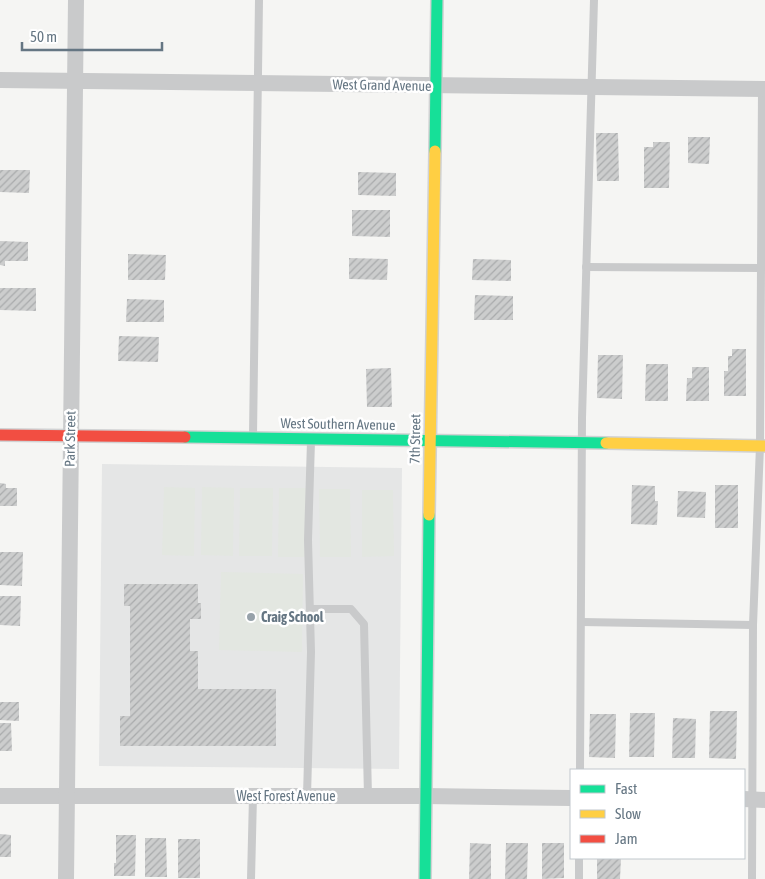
<svg xmlns="http://www.w3.org/2000/svg" width="765" height="879" viewBox="0 0 765 879" font-family="'Asap Condensed',sans-serif">
<style>
.built{fill:#e5e6e6}
.green{fill:#e3e7e1}
.building{fill:url(#building-hatch)}
.lines{fill:none;stroke-linecap:round;stroke-linejoin:round}
.fast-casing{stroke:#d1d2d3;stroke-width:14}
.slow-casing{stroke:#d1d2d3;stroke-width:14}
.jam-casing{stroke:#d1d2d3;stroke-width:14}
.lane{stroke:#c9cacb;stroke-width:8}
.street{stroke:#c9cacb;stroke-width:16}
.fast{stroke:#16e098;stroke-width:11}
.slow{stroke:#ffcf43;stroke-width:11}
.jam{stroke:#f24e42;stroke-width:11}
.poi-dot{fill:#97a2aa;stroke:#fff;stroke-width:2}
.labels{text-anchor:middle;dominant-baseline:central;stroke-width:5;stroke-linejoin:round;paint-order:stroke}
.street-label{font-size:14px;fill:#657683;stroke:#fff}
.poi-label{font-size:14px;font-weight:bold;fill:#657683;stroke:#fff;text-anchor:start}
</style>
<defs>
<pattern id="building-hatch" width="6" height="6" patternUnits="userSpaceOnUse" patternTransform="scale(1.25)"><rect width="6" height="6" fill="#cccdcd"/><path d="M-1 1l2-2M0 6l6-6M5 7l2-2" fill="none" stroke="#a9abac"/></pattern>
</defs>
<rect width="100%" height="100%" fill="#f5f5f3"/>
<path class="built" d="M 102,464 L 402,468 L 399,769 L 99,766 Z"/>
<g class="green">
<path d="M 164,487 L 195,488 L 194,556 L 162,555 Z"/>
<path d="M 202,487 L 234,488 L 233,556 L 201,555 Z"/>
<path d="M 240,488 L 273,488 L 272,556 L 239,556 Z"/>
<path d="M 279,488 L 311,488 L 311,557 L 278,557 Z"/>
<path d="M 319,489 L 350,489 L 351,557 L 320,557 Z"/>
<path d="M 362,490 L 393,490 L 394,556 L 362,557 Z"/>
<path d="M 221,572 L 303,574 L 302,652 L 219,650 Z"/>
</g>
<g class="building">
<path d="M 596,133 L 618,133 L 619,181 L 597,181 Z"/>
<path d="M 688,137 L 710,137 L 709,164 L 688,163 Z"/>
<path d="M 653,142 L 670,142 L 669,188 L 644,188 L 644,147 L 653,147 Z"/>
<path d="M 0,170 L 30,170 L 29,193 L 0,192 Z"/>
<path d="M 358,172 L 396,173 L 396,196 L 358,195 Z"/>
<path d="M 352,210 L 390,210 L 390,237 L 352,236 Z"/>
<path d="M 0,241 L 28,242 L 28,261 L 5,261 L 5,266 L 0,265 Z"/>
<path d="M 128,254 L 166,255 L 165,280 L 128,280 Z"/>
<path d="M 349,258 L 388,259 L 387,280 L 349,279 Z"/>
<path d="M 473,259 L 511,260 L 511,281 L 472,280 Z"/>
<path d="M 0,288 L 36,288 L 36,311 L 0,310 Z"/>
<path d="M 475,295 L 513,296 L 513,320 L 474,320 Z"/>
<path d="M 127,299 L 164,300 L 164,322 L 126,322 Z"/>
<path d="M 119,336 L 159,337 L 158,362 L 118,361 Z"/>
<path d="M 732,349 L 746,349 L 746,396 L 724,396 L 724,371 L 728,371 L 728,356 L 732,356 Z"/>
<path d="M 598,355 L 623,355 L 622,399 L 597,398 Z"/>
<path d="M 646,364 L 668,364 L 668,401 L 645,401 Z"/>
<path d="M 692,367 L 709,367 L 709,401 L 686,401 L 687,378 L 692,378 Z"/>
<path d="M 391,368 L 392,407 L 367,407 L 366,369 Z"/>
<path d="M 0,483 L 6,484 L 6,488 L 17,488 L 17,506 L 0,506 Z"/>
<path d="M 632,485 L 655,486 L 655,501 L 658,501 L 657,525 L 631,524 Z"/>
<rect x="715" y="485" width="23" height="43"/>
<path d="M 678,491 L 706,492 L 705,518 L 677,517 Z"/>
<path d="M 0,552 L 23,552 L 22,586 L 0,585 Z"/>
<path d="M 124,584 L 198,584 L 198,603 L 201,603 L 201,619 L 190,619 L 190,651 L 198,651 L 198,689 L 276,689 L 276,746 L 120,746 L 120,716 L 130,716 L 130,606 L 124,606 Z"/>
<path d="M 0,596 L 21,596 L 20,626 L 0,625 Z"/>
<path d="M 0,702 L 19,702 L 19,721 L 0,720 Z"/>
<path d="M 710,711 L 737,711 L 736,759 L 709,758 Z"/>
<path d="M 630,713 L 655,713 L 654,757 L 629,757 Z"/>
<path d="M 590,714 L 616,714 L 615,758 L 589,757 Z"/>
<path d="M 673,718 L 696,719 L 695,758 L 672,758 Z"/>
<path d="M 0,723 L 11,723 L 12,751 L 0,751 Z"/>
<path d="M 0,834 L 11,835 L 11,857 L 0,857 Z"/>
<path d="M 116,835 L 136,835 L 135,876 L 114,876 L 114,863 L 116,863 Z"/>
<path d="M 145,838 L 166,838 L 167,877 L 145,877 Z"/>
<rect x="178" y="839" width="22" height="39"/>
<path d="M 470,843 L 491,844 L 491,879 L 469,879 Z"/>
<path d="M 506,843 L 528,843 L 527,879 L 505,879 Z"/>
<path d="M 542,843 L 564,843 L 564,878 L 542,879 Z"/>
<path d="M 597,858 L 621,858 L 620,879 L 597,879 Z"/>
</g>
<g class="lines">
<defs>
<g id="fast">
<path d="M 435,151 L 437,0"/>
<path d="M 185,437 L 606,443"/>
<path d="M 425,879 L 429,515"/>
</g>
<g id="slow">
<path d="M 606,443 L 765,446"/>
<path d="M 429,515 L 435,151"/>
</g>
<path id="jam" d="M 0,435 L 185,437"/>
</defs>
<use href="#fast" class="fast-casing"/>
<use href="#slow" class="slow-casing"/>
<use href="#jam" class="jam-casing"/>
<g class="lane">
<path d="M 586,267 L 761,268"/>
<path d="M 253,435 L 259,0"/>
<path d="M 310,609 L 351,609 L 364,624 L 368,796"/>
<path d="M 582,622 L 753,625"/>
<path d="M 580,770 L 582,418 L 594,0"/>
<path d="M 307,796 L 311,652 L 308,540 L 311,441"/>
<path d="M 251,879 L 253,796"/>
<path d="M 579,879 L 579,858"/>
<path d="M 752,879 L 753,625 L 760,446 L 762,89"/>
</g>
<g class="street">
<path d="M 0,80 L 765,89"/>
<path d="M 0,796 L 426,796 L 571,798"/>
<path d="M 744,799 L 765,800"/>
<path d="M 66,879 L 76,0"/>
</g>
<use href="#fast" class="fast"/>
<use href="#slow" class="slow"/>
<use href="#jam" class="jam"/>
</g>
<circle class="poi-dot" cx="251" cy="617" r="5"/>
<g class="labels">
<g class="street-label">
<text transform="translate(382 85) rotate(1)">West Grand Avenue</text>
<text transform="translate(338 424) rotate(1)">West Southern Avenue</text>
<text transform="translate(70 439) rotate(-89)">Park Street</text>
<text transform="translate(415 439) rotate(-89)">7th Street</text>
<text x="286" y="796">West Forest Avenue</text>
</g>
<g class="poi-label">
<text x="261" y="617">Craig School</text>
</g>
</g>
<rect x="570" y="769" width="175" height="90" fill="#ffffff" stroke="#c1c8cd"/>
<rect x="580" y="785" width="25" height="8" fill="#16e098" stroke="#c1c8cd"/>
<text x="615" y="794" font-size="15" fill="#657683">Fast</text>
<rect x="580" y="810" width="25" height="8" fill="#ffcf43" stroke="#c1c8cd"/>
<text x="615" y="819" font-size="15" fill="#657683">Slow</text>
<rect x="580" y="835" width="25" height="8" fill="#f24e42" stroke="#c1c8cd"/>
<text x="615" y="844" font-size="15" fill="#657683">Jam</text>
<path d="M22 42v8h140v-8" fill="none" stroke="#657683" stroke-width="2.5"/>
<text x="30" y="42" font-size="15" fill="#657683" stroke="#ffffff" stroke-width="4" paint-order="stroke">50 m</text>
</svg>
